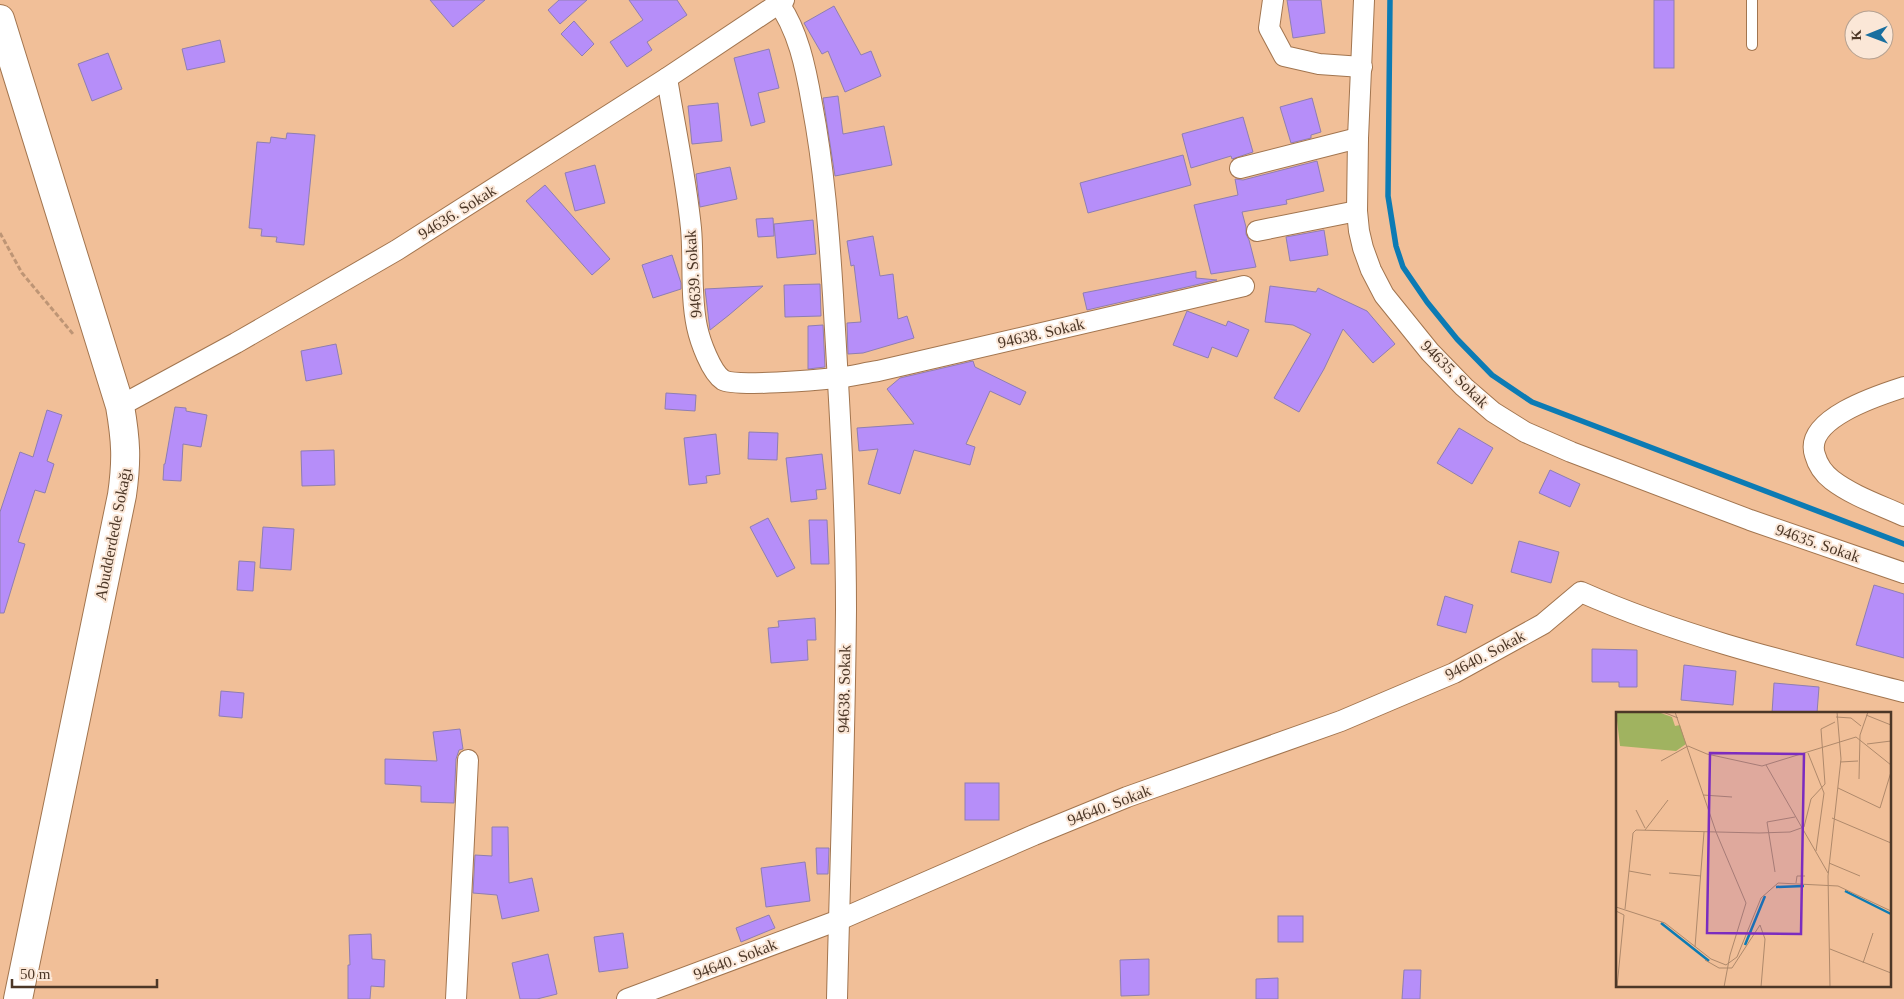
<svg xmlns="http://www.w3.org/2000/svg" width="1904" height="999" viewBox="0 0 1904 999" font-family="'Times New Roman',serif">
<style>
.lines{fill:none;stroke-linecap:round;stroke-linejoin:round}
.stream{stroke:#0c7bb4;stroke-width:5.5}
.building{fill:#b68ef9;stroke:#8f7eb1}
.lane-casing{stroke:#a2754f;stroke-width:12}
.street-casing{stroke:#a2754f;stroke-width:22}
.secondary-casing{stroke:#a2754f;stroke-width:30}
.path{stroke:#be9575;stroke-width:3;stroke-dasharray:5 2.5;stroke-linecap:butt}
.lane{stroke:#fff;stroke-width:10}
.street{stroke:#fff;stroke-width:20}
.secondary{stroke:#fff;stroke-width:28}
.labels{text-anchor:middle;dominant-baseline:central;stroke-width:4;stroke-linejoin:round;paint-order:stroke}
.street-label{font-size:16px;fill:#4c3727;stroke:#fbe7d7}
.inset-river{fill:none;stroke:#0c7bb4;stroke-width:2.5}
.inset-road{fill:none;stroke:#af896b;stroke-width:1}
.view{fill:#7b2cbf;fill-opacity:0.15;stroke:#7b2cbf;stroke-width:2.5}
.inset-edge{fill:none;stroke:#4c3727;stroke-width:2.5}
</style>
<rect width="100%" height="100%" fill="#f1bf98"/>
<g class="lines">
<path class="stream" d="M 1390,0 L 1388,196 L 1396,246 L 1403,267 L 1427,302 L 1457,339 L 1492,375 L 1532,402 L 1904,544"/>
</g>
<g class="building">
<path d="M 430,0 L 485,0 L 453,27 Z"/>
<path d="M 559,0 L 587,0 L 560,24 L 548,10 Z"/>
<path d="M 629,0 L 677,0 L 687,15 L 647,42 L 652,50 L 627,67 L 610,42 L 643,20 Z"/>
<path d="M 1287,0 L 1321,0 L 1325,33 L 1293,38 Z"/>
<rect x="1654" y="0" width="20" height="68"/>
<path d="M 834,6 L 861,55 L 871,51 L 881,76 L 845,92 L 828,51 L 822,54 L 804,23 Z"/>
<path d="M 574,21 L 594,44 L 582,56 L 561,34 Z"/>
<path d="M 220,40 L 225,62 L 187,70 L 182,49 Z"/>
<path d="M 769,49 L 779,88 L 758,93 L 765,122 L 751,126 L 734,58 Z"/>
<path d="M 108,53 L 122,89 L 92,101 L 78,64 Z"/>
<path d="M 838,96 L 843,134 L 884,126 L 892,165 L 835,176 L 823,98 Z"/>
<path d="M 1312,98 L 1321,132 L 1311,135 L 1311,138 L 1291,143 L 1280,107 Z"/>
<path d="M 718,103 L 722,141 L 692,144 L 688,106 Z"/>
<path d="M 1243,117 L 1253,152 L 1232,159 L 1231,156 L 1191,168 L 1182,134 Z"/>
<path d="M 287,133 L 315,135 L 304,245 L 276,242 L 277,237 L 261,236 L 262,229 L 249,228 L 257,142 L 270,143 L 271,137 L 286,139 Z"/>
<path d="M 1183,155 L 1191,185 L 1088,213 L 1080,183 Z"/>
<path d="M 1317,161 L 1324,191 L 1286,200 L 1287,204 L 1242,212 L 1246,227 L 1246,234 L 1249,240 L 1256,267 L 1211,274 L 1194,205 L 1238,195 L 1235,179 L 1243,180 Z"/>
<path d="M 595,165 L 605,203 L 575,211 L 565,173 Z"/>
<path d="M 730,167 L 737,199 L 700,207 L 696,174 Z"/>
<path d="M 545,185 L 610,259 L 592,275 L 526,201 Z"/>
<path d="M 773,218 L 774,236 L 758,237 L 756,219 Z"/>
<path d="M 813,220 L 816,254 L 777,258 L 774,224 Z"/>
<path d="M 1324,230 L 1328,255 L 1290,261 L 1286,237 Z"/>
<path d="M 873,236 L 880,276 L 893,274 L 898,319 L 907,316 L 914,338 L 863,353 L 848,354 L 847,323 L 861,322 L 854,265 L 851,266 L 847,241 Z"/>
<path d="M 672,255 L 681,283 L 681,289 L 653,298 L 642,265 Z"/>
<path d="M 1196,271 L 1196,278 L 1217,280 L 1087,310 L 1083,293 Z"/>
<path d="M 820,284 L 821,316 L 785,317 L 784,285 Z"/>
<path d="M 763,286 L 729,315 L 710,330 L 705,289 Z"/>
<path d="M 1270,286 L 1316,292 L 1318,288 L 1367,311 L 1395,344 L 1373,363 L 1343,329 L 1324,369 L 1299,412 L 1274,398 L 1311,334 L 1293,325 L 1265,322 Z"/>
<path d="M 1187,311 L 1226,326 L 1228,321 L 1249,330 L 1237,357 L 1212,347 L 1208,358 L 1173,345 Z"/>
<path d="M 823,325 L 825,367 L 808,369 L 808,326 Z"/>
<path d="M 336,344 L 342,374 L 306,381 L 301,351 Z"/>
<path d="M 973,361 L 975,367 L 1026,392 L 1020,405 L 990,391 L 966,444 L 975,447 L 970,465 L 914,450 L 900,494 L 868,484 L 878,449 L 859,451 L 857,428 L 914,424 L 887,389 L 900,378 Z"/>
<path d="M 666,393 L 696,395 L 695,411 L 665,409 Z"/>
<path d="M 175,407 L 186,408 L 186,411 L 207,415 L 201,447 L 183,444 L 181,481 L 163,480 L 164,464 L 165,464 Z"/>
<path d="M 47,410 L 62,415 L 47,461 L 54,464 L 45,493 L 35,490 L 18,542 L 25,544 L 4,613 L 0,613 L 0,512 L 20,452 L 33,457 Z"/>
<path d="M 1459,428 L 1493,448 L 1472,484 L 1437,463 Z"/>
<path d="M 749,432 L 778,433 L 777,460 L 748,459 Z"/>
<path d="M 716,434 L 720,474 L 706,476 L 707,483 L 689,485 L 684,438 Z"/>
<path d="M 334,450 L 335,485 L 302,486 L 301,451 Z"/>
<path d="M 822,454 L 826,489 L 816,490 L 817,499 L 791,502 L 786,458 Z"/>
<path d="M 1550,470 L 1580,484 L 1570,507 L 1539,493 Z"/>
<path d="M 768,518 L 795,568 L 777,577 L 750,527 Z"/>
<path d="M 809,520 L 827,520 L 829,564 L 811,564 Z"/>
<path d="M 263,527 L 294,529 L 291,570 L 260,568 Z"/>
<path d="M 1519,541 L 1559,552 L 1551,583 L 1511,572 Z"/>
<path d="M 239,561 L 255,562 L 253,591 L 237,590 Z"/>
<path d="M 1874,585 L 1904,594 L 1904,658 L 1856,645 Z"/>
<path d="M 1445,596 L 1473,605 L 1466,633 L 1437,625 Z"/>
<path d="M 815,618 L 816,640 L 807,640 L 808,660 L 771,663 L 768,628 L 779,627 L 778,621 Z"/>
<path d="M 1592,649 L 1637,650 L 1637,687 L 1619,687 L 1619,682 L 1592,682 Z"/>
<path d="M 1684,665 L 1736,671 L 1733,705 L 1681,700 Z"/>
<path d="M 1774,683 L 1819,687 L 1817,713 L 1772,713 Z"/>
<path d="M 221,691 L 244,693 L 242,718 L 219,716 Z"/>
<path d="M 460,729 L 463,749 L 459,750 L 456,759 L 454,803 L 421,802 L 421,786 L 385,784 L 385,759 L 437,761 L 433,732 Z"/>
<rect x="965" y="783" width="34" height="37"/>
<path d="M 492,827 L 508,827 L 509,883 L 532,878 L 539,911 L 502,919 L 497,895 L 473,893 L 475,855 L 492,856 Z"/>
<path d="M 816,848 L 829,848 L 828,874 L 817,874 Z"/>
<path d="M 805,862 L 810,901 L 766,907 L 761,868 Z"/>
<path d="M 769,915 L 775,928 L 741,942 L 736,928 Z"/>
<rect x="1278" y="916" width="25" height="26"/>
<path d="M 623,933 L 628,968 L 599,972 L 594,937 Z"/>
<path d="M 371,934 L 372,959 L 385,960 L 384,987 L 371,986 L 370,999 L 348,999 L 348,965 L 350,965 L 349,935 Z"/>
<path d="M 548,954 L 557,994 L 537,999 L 520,999 L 512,963 Z"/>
<path d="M 1149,959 L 1149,995 L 1121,996 L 1120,960 Z"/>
<path d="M 1404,970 L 1421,970 L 1420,999 L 1402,999 Z"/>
<path d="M 1278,978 L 1278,999 L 1256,999 L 1256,979 Z"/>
</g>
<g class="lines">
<defs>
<path id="lane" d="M 1752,45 L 1752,0"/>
<g id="street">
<path d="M 776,0 C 798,28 806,69 812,104 C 824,167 829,231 833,295 C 839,400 846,504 846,609 C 845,739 840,869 837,999"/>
<path d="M 1273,0 L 1269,28 L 1284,56 L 1319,64 L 1362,67"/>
<path d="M 1364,0 L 1358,138 L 1357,211 L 1359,231 L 1363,248 L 1371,270 L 1384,295 L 1430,352 L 1464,387 L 1493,412 L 1525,432 L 1571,452 L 1750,520 L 1904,573"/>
<path d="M 667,78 C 675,128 686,178 691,228 C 694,261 690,294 697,327 C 700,341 711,372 723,380 C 735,387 818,380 836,378 C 850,377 864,373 878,371 L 1244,286"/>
<path d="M 1240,168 L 1358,138"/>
<path d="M 1257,231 L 1357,211"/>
<path d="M 1904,387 C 1879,395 1803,419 1815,455 C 1818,466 1823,473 1832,480 C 1853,496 1880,505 1904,516"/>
<path d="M 120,406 L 236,343 L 397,250 L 667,78 L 784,0"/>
<path d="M 456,999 L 468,760"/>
<path d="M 627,999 L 839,920 L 1034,835 L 1127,797 L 1341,721 L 1454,673 L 1543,624 L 1581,592 C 1685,638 1795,664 1904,692"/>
</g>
<path id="secondary" d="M 0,19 L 120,406 C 126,441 127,460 122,495 L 18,999"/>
</defs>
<use href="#lane" class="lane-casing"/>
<use href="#street" class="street-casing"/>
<use href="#secondary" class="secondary-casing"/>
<path class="path" d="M 0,233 L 22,273 L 73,334"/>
<use href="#lane" class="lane"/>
<use href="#street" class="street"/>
<use href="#secondary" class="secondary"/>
</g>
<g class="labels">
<g class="street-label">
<text transform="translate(457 212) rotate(-32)">94636. Sokak</text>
<text transform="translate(693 274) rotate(-94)">94639. Sokak</text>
<text transform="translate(1041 333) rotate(-13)">94638. Sokak</text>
<text transform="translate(1455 374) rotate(45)">94635. Sokak</text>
<text transform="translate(113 534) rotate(-79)">Abudderdede Sokağı</text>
<text transform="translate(1818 543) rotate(19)">94635. Sokak</text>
<text transform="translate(1485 655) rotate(-28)">94640. Sokak</text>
<text transform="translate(844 689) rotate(-89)">94638. Sokak</text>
<text transform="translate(1109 805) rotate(-21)">94640. Sokak</text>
<text transform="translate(735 959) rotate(-21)">94640. Sokak</text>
</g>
</g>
<g transform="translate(1616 712)">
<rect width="275" height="275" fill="#f1bf98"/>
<path d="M 0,0 L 42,0 L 56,5 L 59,14 L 64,13 L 70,32 L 60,39 L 4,34 Z" fill="#a0b360"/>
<path class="inset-river" d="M 160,175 L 188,174M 229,179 L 275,202M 45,211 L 93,249M 129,233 L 149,184"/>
<path class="inset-road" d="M 47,0 L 62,6M 59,0 L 100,120 L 130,191 L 114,243 L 108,275M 250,3 L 275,13M 220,5 L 235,6 L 245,14M 251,32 L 275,29M 192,41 L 208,81 L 200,139M 45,49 L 72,34 L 91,42 L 146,54 L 240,25 L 275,53M 224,50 L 242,49M 150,53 L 212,161M 243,67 L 244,23 L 252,0M 222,76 L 264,96 L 275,60M 87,83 L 116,85M 20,98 L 29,116M 216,106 L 275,131M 29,118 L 52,88M 213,151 L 244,164M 13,159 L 35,163M 159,160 L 151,110 L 179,105M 53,161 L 85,164M 180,171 L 181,164 L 189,164M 0,195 L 49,211 L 95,247 L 110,253 L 121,245 L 145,186 L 162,171 L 222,174 L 275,199M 9,197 L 17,121 L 20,118 L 143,121 L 174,120 L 188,115 L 195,87 L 209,72 L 205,17 L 219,10M 0,199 L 8,203 L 1,275M 79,235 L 88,120M 214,237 L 275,261M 89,248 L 103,256 L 116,256 L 144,213 L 149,227 L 145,275M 247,251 L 257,221M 214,275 L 212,164 L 225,47 L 221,0"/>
<path class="view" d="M 94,41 L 188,42 L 185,222 L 91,221 Z"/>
<rect width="275" height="275" class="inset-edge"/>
</g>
<g transform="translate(1869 35) rotate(269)"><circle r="24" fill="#fbe7d7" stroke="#b5a191"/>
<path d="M0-4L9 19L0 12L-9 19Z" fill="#196f9f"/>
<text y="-8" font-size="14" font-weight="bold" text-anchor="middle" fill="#4c3727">K</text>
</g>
<path d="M12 979v8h145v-8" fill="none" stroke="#4c3727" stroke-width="2.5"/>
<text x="20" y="979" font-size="15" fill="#4c3727" stroke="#fbe7d7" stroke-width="4" paint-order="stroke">50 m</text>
</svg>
